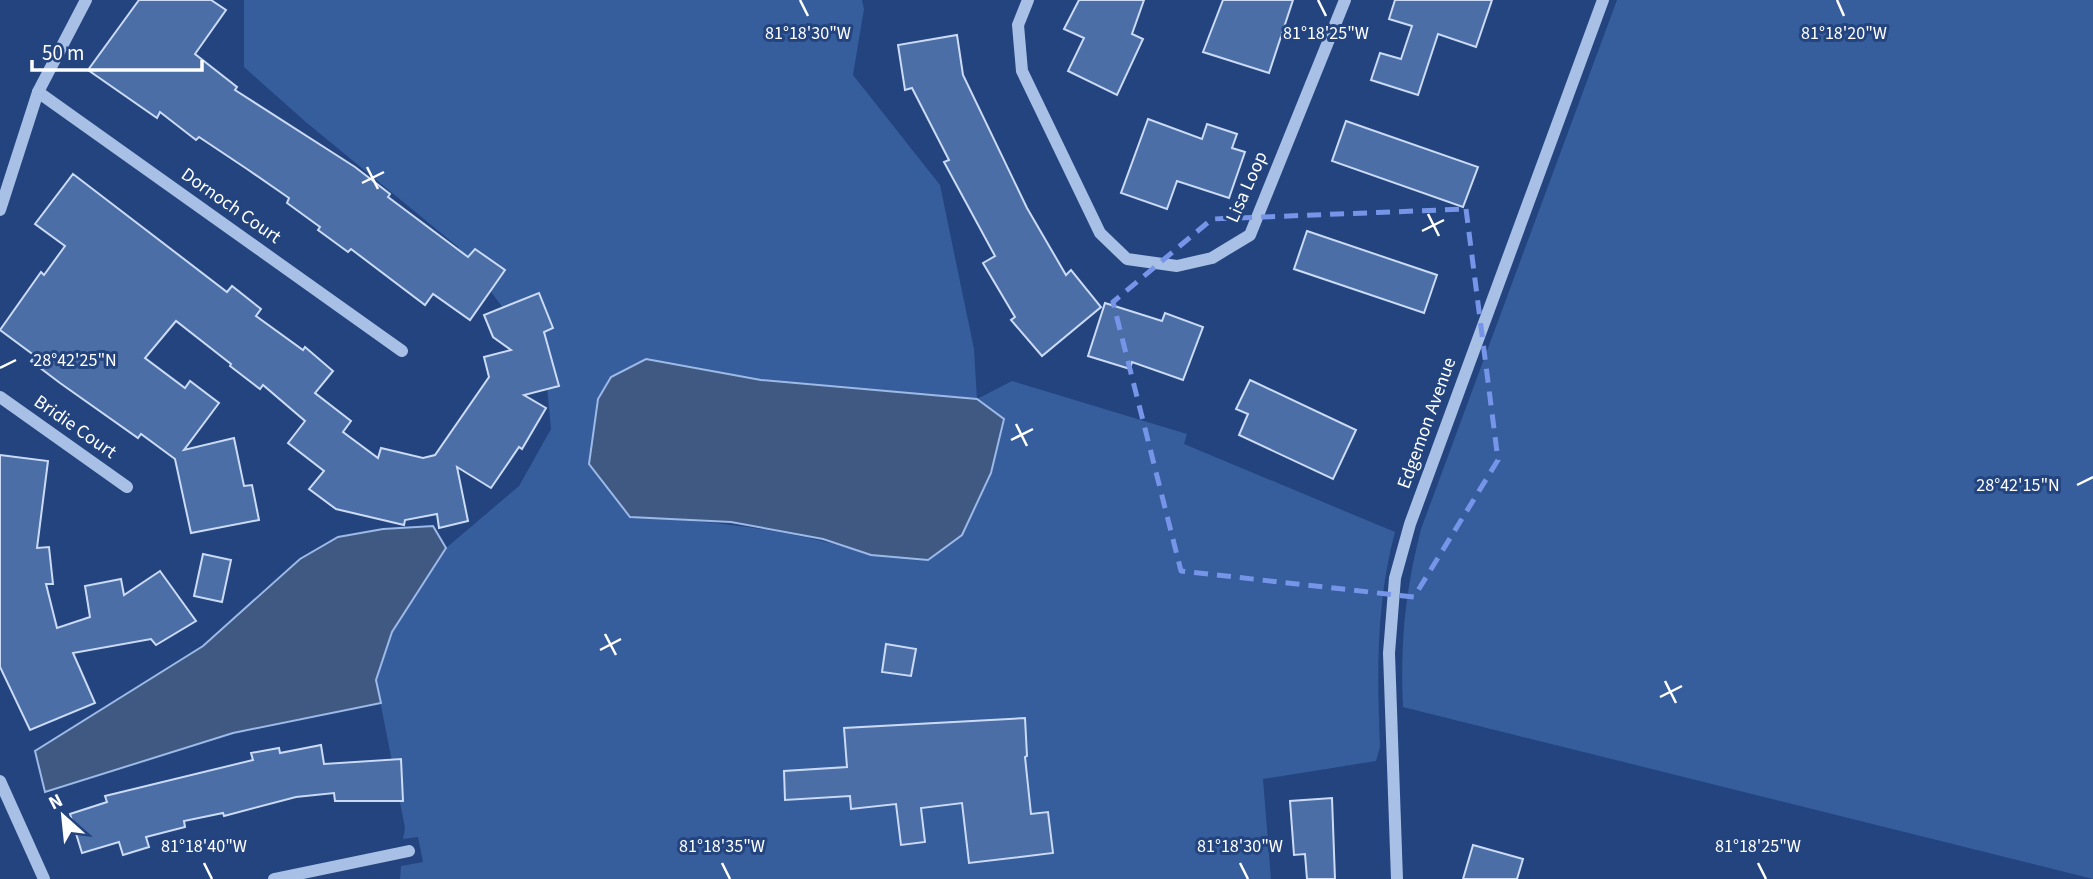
<svg xmlns="http://www.w3.org/2000/svg" width="2093" height="879" viewBox="0 0 2093 879" font-family="'Source Sans 3',sans-serif">
<style>
.green{fill:#365d9c;fill-rule:evenodd}
.water{fill:#405983;stroke:#9cb9e7;stroke-width:2}
.building{fill:#4b6ea7;stroke:#cbdbf5;stroke-width:2}
.lines{fill:none;stroke-linecap:round;stroke-linejoin:round}
.minor{stroke:#a8bfe6;stroke-width:12}
.marked{fill:none;stroke:#7795e8;stroke-width:5;stroke-dasharray:14 9;stroke-linejoin:round}
.ticks{fill:none;stroke:#fff;stroke-width:2.5}
.labels{text-anchor:middle;dominant-baseline:central;stroke-width:6;stroke-linejoin:round;paint-order:stroke}
.street-label{font-size:19px;fill:#fff;stroke:#23447e}
.ticks-label{font-size:18px;text-anchor:middle;fill:#fff;stroke:#23447e;stroke-width:6;stroke-linejoin:round;paint-order:stroke}
</style>
<rect width="100%" height="100%" fill="#23447e"/>
<g class="green">
<path d="M 244,0 L 862,0 L 864,9 L 853,75 L 940,185 L 974,349 L 977,399 L 1012,381 L 1187,434 L 1184,444 L 1395,532 C 1376,603 1377,673 1380,747 L 1376,761 L 1263,779 L 1271,879 L 400,879 L 401,866 L 423,862 L 418,837 L 403,839 L 405,828 L 376,680 L 392,632 L 439,554 L 519,486 L 551,429 L 545,365 L 458,247 L 307,123 L 244,67 ZM 646,359 L 761,380 L 977,399 L 871,555 C 792,529 713,521 630,517 L 589,464 L 598,399 L 611,377 Z"/>
<path d="M 1617,0 L 2093,0 L 2093,879 L 1403,707 C 1400,642 1405,592 1421,529 Z"/>
</g>
<g class="water">
<path d="M 646,359 L 761,380 L 977,399 L 1004,419 L 991,473 L 962,535 L 928,560 L 871,555 L 823,539 L 731,522 L 630,517 L 589,464 L 598,399 L 611,377 Z"/>
<path d="M 433,526 L 446,548 L 392,632 L 376,680 L 381,703 L 233,733 L 45,792 L 35,751 L 203,646 L 300,559 L 338,537 L 383,529 Z"/>
</g>
<g class="building">
<path d="M 139,0 L 211,0 L 226,10 L 195,54 L 237,87 L 235,90 L 355,167 L 390,194 L 388,197 L 468,257 L 475,249 L 505,270 L 470,320 L 433,294 L 425,305 L 351,249 L 348,252 L 318,230 L 320,227 L 287,203 L 289,198 L 247,169 L 199,137 L 196,140 L 160,112 L 157,118 L 88,70 Z"/>
<path d="M 1079,0 L 1144,0 L 1132,34 L 1143,39 L 1117,95 L 1068,71 L 1084,38 L 1064,29 Z"/>
<path d="M 1223,0 L 1293,0 L 1269,73 L 1203,52 Z"/>
<path d="M 1395,0 L 1492,0 L 1476,47 L 1438,34 L 1418,95 L 1371,80 L 1380,53 L 1401,59 L 1412,26 L 1389,19 Z"/>
<path d="M 957,35 L 963,75 L 1027,208 L 1066,275 L 1071,270 L 1101,307 L 1042,356 L 1011,320 L 1015,317 L 983,263 L 995,256 L 944,162 L 949,160 L 912,88 L 905,90 L 898,45 Z"/>
<path d="M 1148,119 L 1202,139 L 1207,124 L 1237,134 L 1232,148 L 1245,152 L 1229,198 L 1177,181 L 1167,209 L 1121,193 Z"/>
<path d="M 1346,121 L 1478,167 L 1463,207 L 1332,161 Z"/>
<path d="M 73,174 L 227,292 L 232,286 L 261,309 L 256,316 L 303,350 L 305,347 L 333,371 L 315,393 L 351,421 L 343,432 L 378,458 L 381,448 L 423,458 L 435,455 L 489,377 L 484,357 L 511,350 L 493,337 L 484,315 L 539,293 L 553,328 L 544,332 L 559,386 L 524,395 L 546,408 L 522,449 L 519,447 L 491,488 L 457,467 L 468,521 L 439,528 L 437,514 L 405,520 L 404,525 L 336,509 L 309,489 L 324,471 L 288,443 L 305,421 L 263,385 L 260,389 L 230,366 L 231,364 L 176,321 L 145,358 L 185,388 L 190,381 L 219,403 L 184,450 L 234,438 L 244,486 L 252,485 L 259,520 L 191,533 L 175,459 L 141,434 L 138,438 L 60,383 L 31,361 L 35,356 L 0,330 L 41,272 L 44,275 L 65,246 L 35,224 Z"/>
<path d="M 1307,231 L 1437,275 L 1424,313 L 1294,269 Z"/>
<path d="M 1105,303 L 1162,321 L 1165,313 L 1203,327 L 1183,380 L 1132,362 L 1130,369 L 1088,356 Z"/>
<path d="M 1250,380 L 1356,430 L 1333,479 L 1239,435 L 1248,414 L 1236,409 Z"/>
<path d="M 0,455 L 48,461 L 37,548 L 49,547 L 53,584 L 46,584 L 57,628 L 90,617 L 85,586 L 121,579 L 124,595 L 160,571 L 196,621 L 156,645 L 151,639 L 73,653 L 95,703 L 30,730 L 0,667 Z"/>
<path d="M 203,554 L 231,560 L 222,602 L 194,596 Z"/>
<path d="M 886,644 L 916,649 L 911,676 L 882,672 Z"/>
<path d="M 1025,718 L 1027,756 L 1025,757 L 1031,814 L 1048,812 L 1053,853 L 969,863 L 962,803 L 921,808 L 925,842 L 901,845 L 896,804 L 851,809 L 850,796 L 785,800 L 784,771 L 847,767 L 844,728 Z"/>
<path d="M 321,745 L 324,764 L 401,759 L 403,801 L 335,801 L 334,793 L 296,797 L 224,816 L 223,813 L 184,821 L 185,827 L 146,837 L 149,847 L 123,855 L 119,842 L 82,853 L 70,814 L 107,802 L 105,796 L 253,760 L 251,753 L 279,748 L 280,753 Z"/>
<path d="M 1332,798 L 1335,879 L 1307,879 L 1305,854 L 1294,855 L 1290,801 Z"/>
<path d="M 1473,845 L 1523,859 L 1517,879 L 1463,879 Z"/>
</g>
<g class="lines">
<g class="minor">
<path d="M 1028,0 L 1018,25 L 1022,71 L 1100,233 L 1127,259 L 1177,266 L 1212,258 L 1250,235 L 1345,0"/>
<path d="M 38,92 L 402,351"/>
<path d="M 0,210 L 38,92 L 86,0"/>
<path d="M 0,397 L 127,487"/>
<path d="M 0,781 L 44,879"/>
<path d="M 274,879 L 409,851"/>
<path d="M 1397,879 L 1389,653 L 1395,578 L 1410,524 L 1603,0"/>
</g>
</g>
<path class="marked" d="M 1466,209 L 1498,460 L 1414,597 L 1181,571 L 1113,302 L 1212,219 Z"/>
<path class="ticks" d="M 800,0 L 808,16M 1318,0 L 1326,16M 1837,0 L 1844,16M 367,167 L 378,189M 362,183 L 384,172M 1428,214 L 1439,236M 1422,231 L 1444,220M 0,368 L 16,360M 1016,424 L 1027,446M 1011,440 L 1033,429M 2077,485 L 2093,477M 605,634 L 616,655M 600,650 L 621,639M 1665,681 L 1676,703M 1660,697 L 1682,686M 204,863 L 212,879M 722,863 L 730,879M 1240,863 L 1248,879M 1758,863 L 1766,879"/>
<g class="labels">
<g class="street-label">
<text transform="translate(1247 187) rotate(-66)">Lisa Loop</text>
<text transform="translate(231 206) rotate(35)">Dornoch Court</text>
<text transform="translate(1427 423) rotate(-70)">Edgemon Avenue</text>
<text transform="translate(75 427) rotate(35)">Bridie Court</text>
</g>
</g>
<g class="ticks-label">
<text x="808" y="39">81°18'30"W</text>
<text x="1326" y="39">81°18'25"W</text>
<text x="1844" y="39">81°18'20"W</text>
<text x="75" y="366">28°42'25"N</text>
<text x="2018" y="491">28°42'15"N</text>
<text x="204" y="852">81°18'40"W</text>
<text x="722" y="852">81°18'35"W</text>
<text x="1240" y="852">81°18'30"W</text>
<text x="1758" y="852">81°18'25"W</text>
</g>
<g transform="translate(63 816) rotate(333)" stroke="#23447e" stroke-width="5" paint-order="stroke">
<path d="M0-5L12 26L0 18L-12 26Z" fill="#ffffff"/>
<text y="-10" font-size="19" font-weight="bold" text-anchor="middle" fill="#ffffff">N</text>
</g>
<path d="M32 60v10h170v-10" fill="none" stroke="#ffffff" stroke-width="3.5"/>
<text x="42" y="60" font-size="21" fill="#ffffff" stroke="#23447e" stroke-width="5" paint-order="stroke">50 m</text>
</svg>
